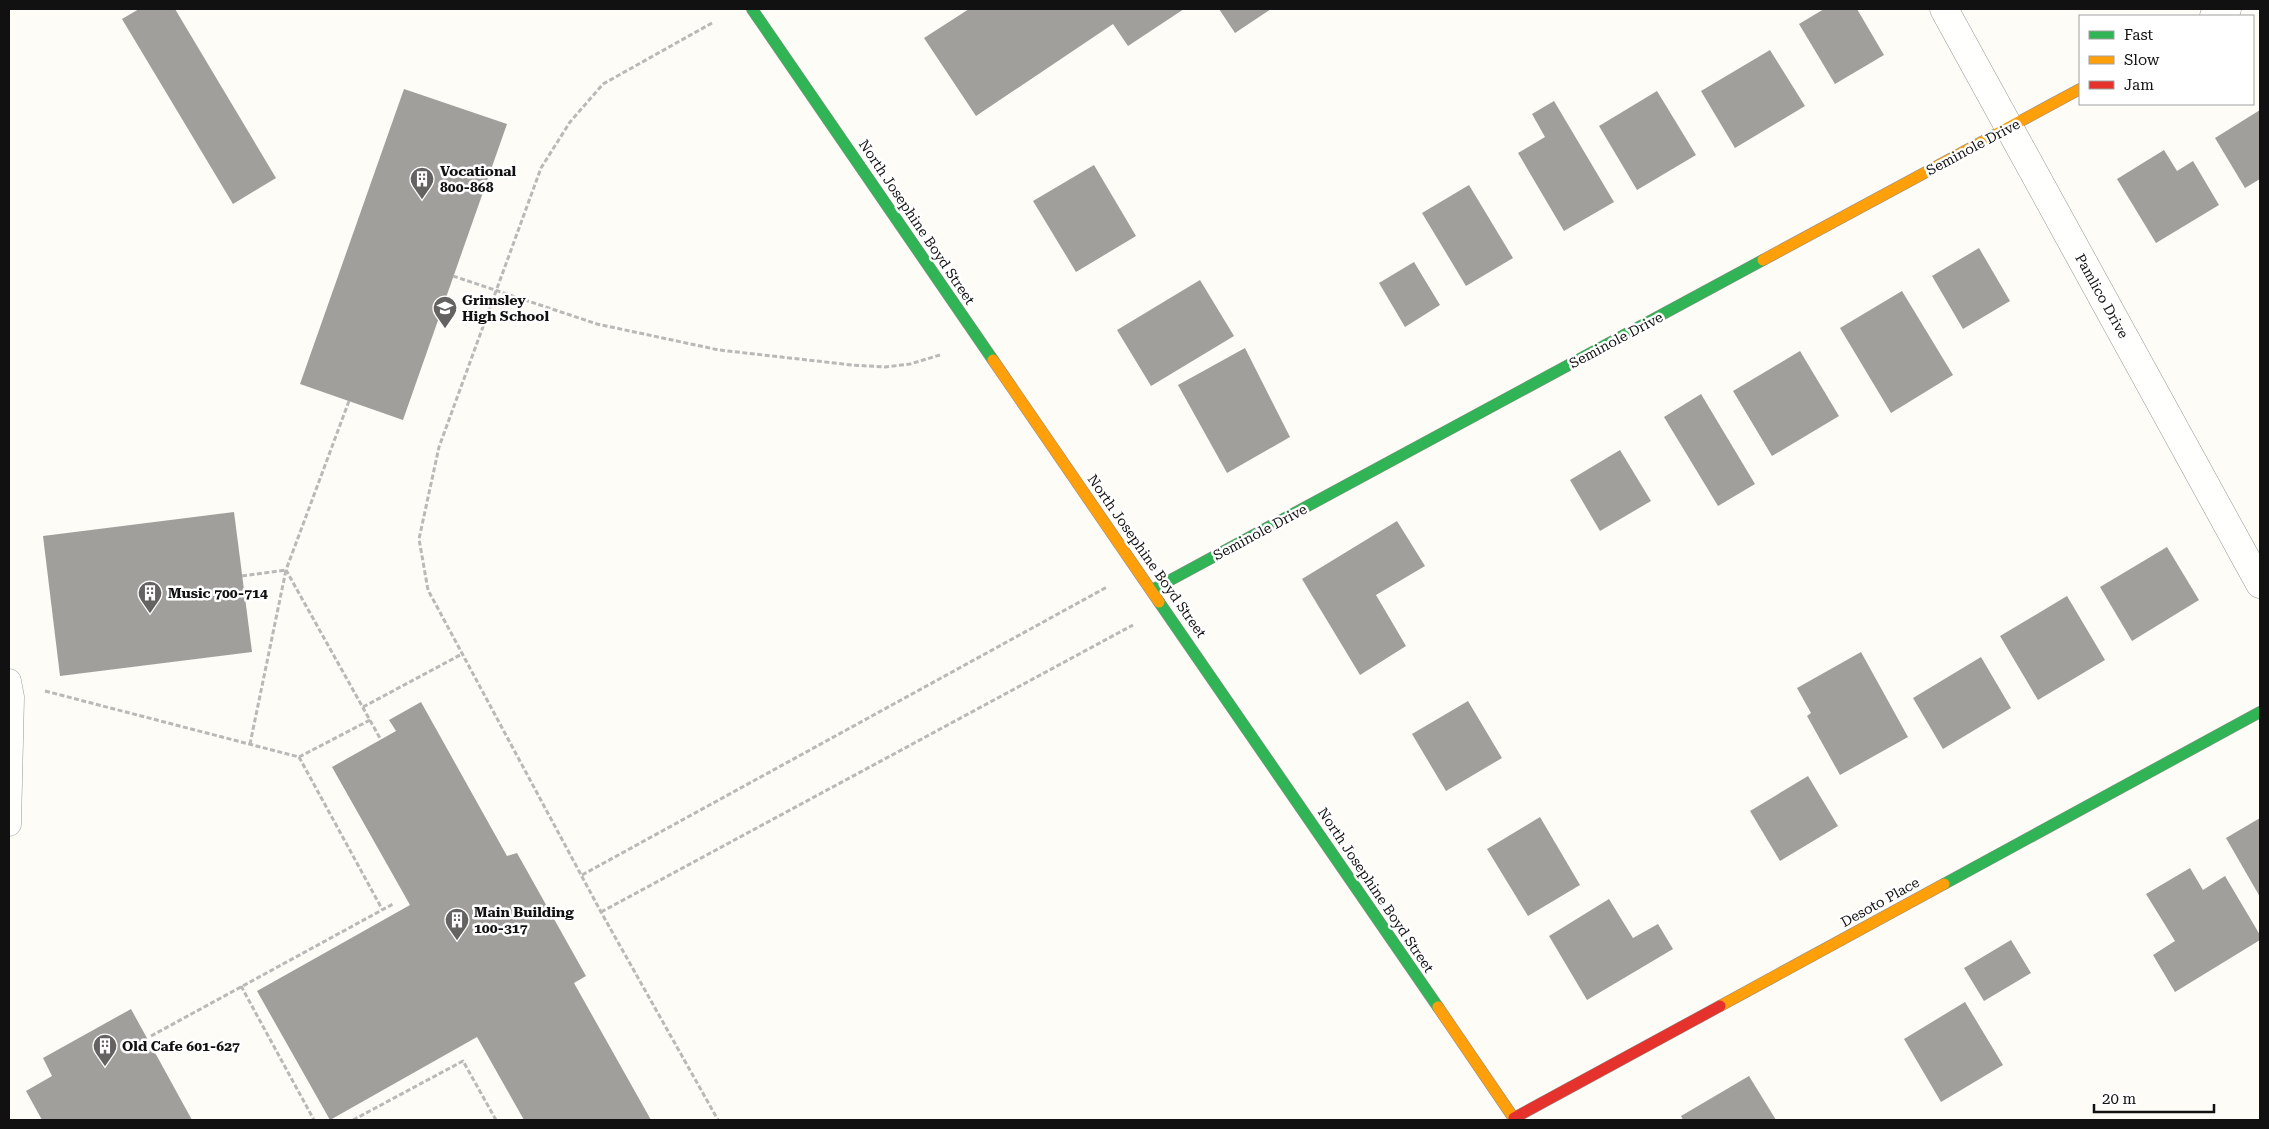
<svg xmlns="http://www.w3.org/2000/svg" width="2269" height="1129" viewBox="0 0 2269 1129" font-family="'Roboto Serif',serif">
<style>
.building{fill:#a19f9c}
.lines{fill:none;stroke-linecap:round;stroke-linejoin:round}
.lane-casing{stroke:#979795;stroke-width:25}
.street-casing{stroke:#979795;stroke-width:29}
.fast-casing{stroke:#8e8d8b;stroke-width:12}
.slow-casing{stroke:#8e8d8b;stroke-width:12}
.jam-casing{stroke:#8e8d8b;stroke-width:12}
.path{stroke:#b9b9b8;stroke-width:3;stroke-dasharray:5 2.5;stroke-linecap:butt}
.lane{stroke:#fffffe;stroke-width:24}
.street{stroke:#fffffe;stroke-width:28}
.fast{stroke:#30b455;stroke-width:11}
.slow{stroke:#ff9f0a;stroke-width:11}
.jam{stroke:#e5322d;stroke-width:11}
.labels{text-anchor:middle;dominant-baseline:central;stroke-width:5;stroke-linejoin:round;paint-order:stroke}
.street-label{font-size:14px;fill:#111;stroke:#fff}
.poi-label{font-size:14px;font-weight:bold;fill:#111;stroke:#fff;text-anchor:start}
</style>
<rect width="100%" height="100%" fill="#fdfcf7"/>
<g class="building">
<path d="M 139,9 L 175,9 L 276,178 L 233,204 L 122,19 Z"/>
<path d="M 969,9 L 1184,9 L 1128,46 L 1113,24 L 976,116 L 924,38 Z"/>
<path d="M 1219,9 L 1271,9 L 1235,33 Z"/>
<path d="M 1824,9 L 1857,9 L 1884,55 L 1835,84 L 1799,24 Z"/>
<path d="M 1770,50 L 1805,106 L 1735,148 L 1701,91 Z"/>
<path d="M 404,89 L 507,124 L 403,420 L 300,384 Z"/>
<path d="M 1657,91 L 1696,155 L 1637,190 L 1599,126 Z"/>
<path d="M 1554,101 L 1614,202 L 1564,231 L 1518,153 L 1545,137 L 1532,114 Z"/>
<path d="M 2260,110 L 2260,179 L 2245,188 L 2215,138 Z"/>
<path d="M 2164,150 L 2177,171 L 2193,161 L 2219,205 L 2156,243 L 2117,179 Z"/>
<path d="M 1094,165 L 1136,236 L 1076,272 L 1033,201 Z"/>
<path d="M 1469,185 L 1513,258 L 1466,286 L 1422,213 Z"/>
<path d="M 1979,248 L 2010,301 L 1963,329 L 1932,276 Z"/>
<path d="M 1414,262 L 1440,305 L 1405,327 L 1379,283 Z"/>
<path d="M 1200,280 L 1234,336 L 1151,386 L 1117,330 Z"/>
<path d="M 1902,291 L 1953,375 L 1891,413 L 1840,328 Z"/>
<path d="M 1245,348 L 1290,437 L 1227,473 L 1178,385 Z"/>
<path d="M 1800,351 L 1839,416 L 1772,456 L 1733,391 Z"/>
<path d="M 1701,394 L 1755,484 L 1718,506 L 1664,417 Z"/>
<path d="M 1620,450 L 1651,501 L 1600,531 L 1570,480 Z"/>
<path d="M 234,512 L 252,652 L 60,676 L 43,536 Z"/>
<path d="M 1397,521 L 1425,566 L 1376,595 L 1406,646 L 1360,675 L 1302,579 Z"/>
<path d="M 2167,547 L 2199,600 L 2132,641 L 2100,587 Z"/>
<path d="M 2067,596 L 2105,660 L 2038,700 L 2000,636 Z"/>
<path d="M 1861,652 L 1908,737 L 1840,775 L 1807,716 L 1811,713 L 1797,688 Z"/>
<path d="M 1981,657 L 2011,708 L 1943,749 L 1913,698 Z"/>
<path d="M 1468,701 L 1502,758 L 1446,791 L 1412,734 Z"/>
<path d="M 421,702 L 507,856 L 517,853 L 586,976 L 574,983 L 651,1120 L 524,1120 L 477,1037 L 330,1120 L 257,991 L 410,905 L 332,767 L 396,731 L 389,720 Z"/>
<path d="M 1808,776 L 1838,826 L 1780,861 L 1750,811 Z"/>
<path d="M 1540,817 L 1580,885 L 1528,916 L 1487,849 Z"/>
<path d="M 2260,818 L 2260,897 L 2226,838 Z"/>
<path d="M 2190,868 L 2203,890 L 2225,876 L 2260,935 L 2260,940 L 2175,992 L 2153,955 L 2175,941 L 2146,894 Z"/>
<path d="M 1609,899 L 1633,938 L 1658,924 L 1673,949 L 1587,1000 L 1549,936 Z"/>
<path d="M 2011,940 L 2031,973 L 1984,1001 L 1964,968 Z"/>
<path d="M 1965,1002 L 2003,1065 L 1941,1102 L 1904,1039 Z"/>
<path d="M 131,1009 L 192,1120 L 42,1120 L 26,1091 L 52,1076 L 43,1058 Z"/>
<path d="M 1749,1076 L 1776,1120 L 1683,1120 L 1681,1116 Z"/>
</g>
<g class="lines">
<defs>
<path id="lane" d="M 9,681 L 12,697 L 9,824"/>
<g id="street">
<path d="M 1944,9 L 2260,584"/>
<path d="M 2214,16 L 2227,9"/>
</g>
<g id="fast">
<path d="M 752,9 L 993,360"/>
<path d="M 1152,590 L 1763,260"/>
<path d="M 1159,602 L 1438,1007"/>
<path d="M 1944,884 L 2260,712"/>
</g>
<g id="slow">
<path d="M 1763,260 L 2080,89"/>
<path d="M 993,360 L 1159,602"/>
<path d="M 1720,1006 L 1944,884"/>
<path d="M 1438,1007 L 1515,1120"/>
</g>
<path id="jam" d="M 1514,1118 L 1720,1006"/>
</defs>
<use href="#lane" class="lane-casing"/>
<use href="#street" class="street-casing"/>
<use href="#fast" class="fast-casing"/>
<use href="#slow" class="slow-casing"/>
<use href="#jam" class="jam-casing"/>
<g class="path">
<path d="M 712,23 L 603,84 L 570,122 L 541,168 L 439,447 L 419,539 L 428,590 L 601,912 L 718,1120"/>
<path d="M 453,276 L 597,324 L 719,350 L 852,365 L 885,367 L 910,364 L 940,355"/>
<path d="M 349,401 L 286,570 L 381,740"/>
<path d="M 242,576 L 286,570 L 250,744"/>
<path d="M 45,691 L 299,757 L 370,720"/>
<path d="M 363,707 L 462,654"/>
<path d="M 299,757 L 382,909"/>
<path d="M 582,875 L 1107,587"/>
<path d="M 601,912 L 1133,625"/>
<path d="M 241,986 L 314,1120"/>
<path d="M 151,1036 L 393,904"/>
<path d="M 353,1120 L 463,1061 L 496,1120"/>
</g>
<use href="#lane" class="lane"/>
<use href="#street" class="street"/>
<use href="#fast" class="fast"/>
<use href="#slow" class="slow"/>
<use href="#jam" class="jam"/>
</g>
<defs>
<symbol id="building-pin" viewBox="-11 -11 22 30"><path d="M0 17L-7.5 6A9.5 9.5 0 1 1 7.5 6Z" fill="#646362" stroke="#fff"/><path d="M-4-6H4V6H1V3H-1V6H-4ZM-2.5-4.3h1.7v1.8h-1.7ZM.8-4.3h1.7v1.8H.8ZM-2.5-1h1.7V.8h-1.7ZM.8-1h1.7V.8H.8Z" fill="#fff"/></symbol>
<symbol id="school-pin" viewBox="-11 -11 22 30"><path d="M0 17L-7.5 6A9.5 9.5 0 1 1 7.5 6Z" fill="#646362" stroke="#fff"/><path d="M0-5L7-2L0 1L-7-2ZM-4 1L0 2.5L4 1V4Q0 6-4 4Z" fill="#fff"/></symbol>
</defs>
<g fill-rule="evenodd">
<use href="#building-pin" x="408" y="165" width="28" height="38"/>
<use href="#school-pin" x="431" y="294" width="28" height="38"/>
<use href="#building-pin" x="136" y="579" width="28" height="38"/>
<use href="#building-pin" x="443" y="906" width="28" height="38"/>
<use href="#building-pin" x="91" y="1032" width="28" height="38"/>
</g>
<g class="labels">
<g class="street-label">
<text transform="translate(1973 147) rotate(-28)">Seminole Drive</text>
<text transform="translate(917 222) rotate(56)">North Josephine Boyd Street</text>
<text transform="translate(2102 296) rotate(61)">Pamlico Drive</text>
<text transform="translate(1616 340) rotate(-28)">Seminole Drive</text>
<text transform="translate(1260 532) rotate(-28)">Seminole Drive</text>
<text transform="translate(1147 556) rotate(55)">North Josephine Boyd Street</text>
<text transform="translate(1376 890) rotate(56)">North Josephine Boyd Street</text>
<text transform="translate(1880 902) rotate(-29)">Desoto Place</text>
</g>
<g class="poi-label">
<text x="440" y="171">Vocational<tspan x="440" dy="16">800-868</tspan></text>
<text x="462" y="300">Grimsley<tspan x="462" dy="16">High School</tspan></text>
<text x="168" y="593">Music 700-714</text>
<text x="474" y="912">Main Building<tspan x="474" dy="16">100-317</tspan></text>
<text x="122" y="1046">Old Cafe 601-627</text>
</g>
</g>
<rect width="2269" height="1129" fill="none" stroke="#111111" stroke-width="20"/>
<rect x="2079" y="15" width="175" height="90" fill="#ffffff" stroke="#a0a0a0"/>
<rect x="2089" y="31" width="25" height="8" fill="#30b455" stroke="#a0a0a0"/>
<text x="2124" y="40" font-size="15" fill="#111111">Fast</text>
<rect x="2089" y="56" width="25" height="8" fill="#ff9f0a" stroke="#a0a0a0"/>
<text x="2124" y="65" font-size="15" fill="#111111">Slow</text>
<rect x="2089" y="81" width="25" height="8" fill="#e5322d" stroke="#a0a0a0"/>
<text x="2124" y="90" font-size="15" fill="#111111">Jam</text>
<path d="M2094 1104v8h120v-8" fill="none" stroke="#111111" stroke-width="2.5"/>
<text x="2102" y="1104" font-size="15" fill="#111111" stroke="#ffffff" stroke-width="4" paint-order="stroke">20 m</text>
</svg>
